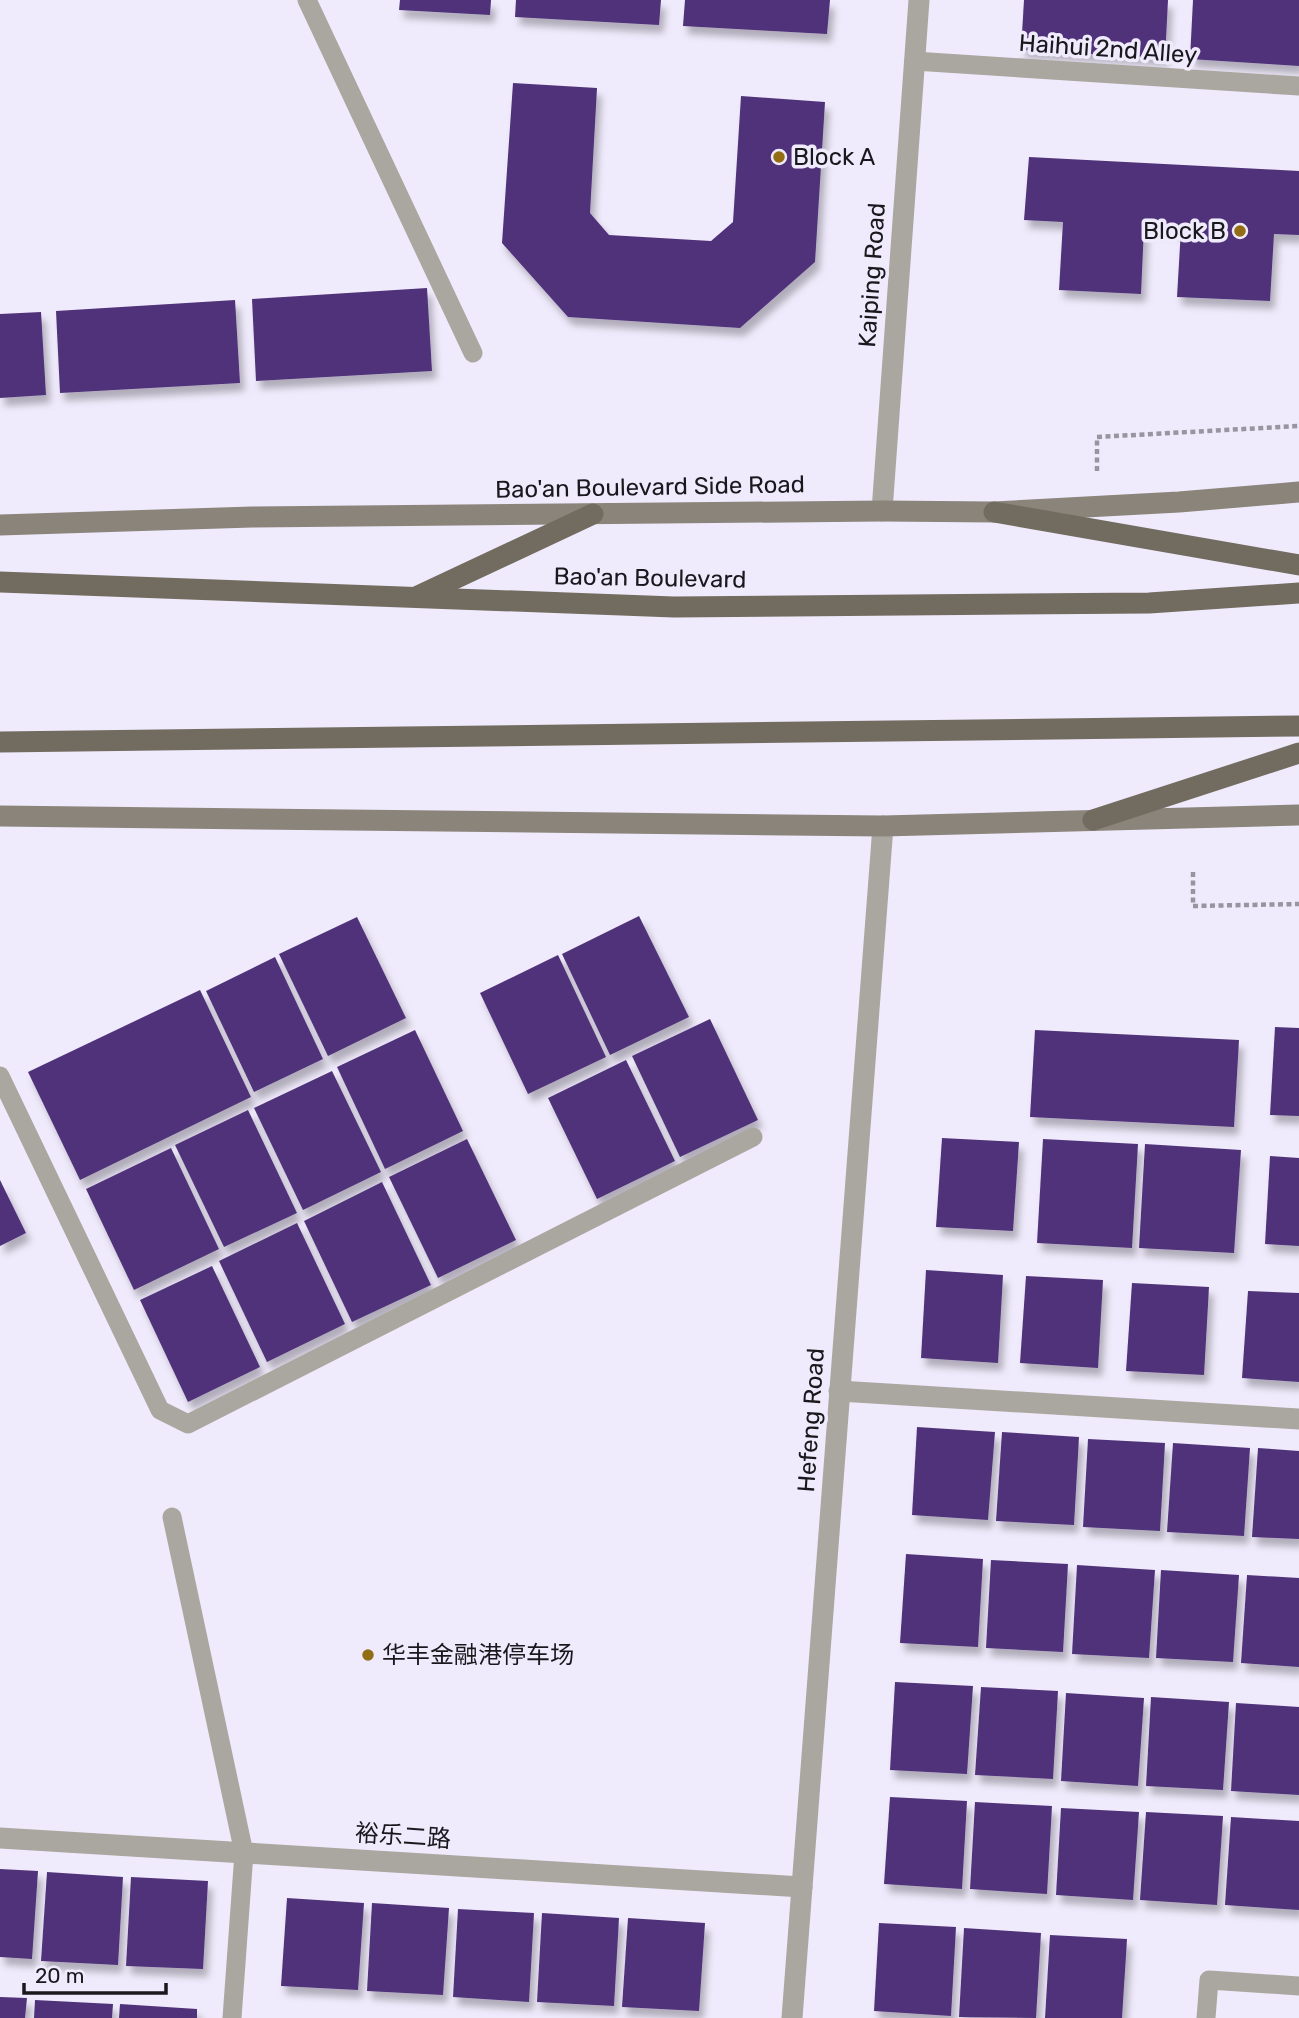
<svg xmlns="http://www.w3.org/2000/svg" width="1299" height="2018" viewBox="0 0 1299 2018" font-family="Rubik,'Noto Sans SC',sans-serif">
<style>
.building{fill:#4f3379;filter:url(#shadow)}
.lines{fill:none;stroke-linecap:round;stroke-linejoin:round}
.path{stroke:#9894a0;stroke-width:4.5;stroke-dasharray:5 3.5;stroke-linecap:butt}
.service{stroke:#aaa7a0;stroke-width:19}
.minor{stroke:#aaa7a0;stroke-width:21}
.tertiary{stroke:#aaa7a0;stroke-width:21}
.secondary{stroke:#8a847b;stroke-width:21}
.primary{stroke:#726c60;stroke-width:21}
.poi-dot{fill:#926d14;stroke:#f0ebfc;stroke-width:2.5}
.labels{text-anchor:middle;dominant-baseline:central;stroke-width:7;stroke-linejoin:round;paint-order:stroke}
.street-label{font-size:24px;fill:#19181d;stroke:#f0ebfc}
.poi-label{font-size:24px;fill:#19181d;stroke:#f0ebfc;text-anchor:start}
</style>
<defs>
<filter id="shadow"><feDropShadow dx="4.5" dy="8" stdDeviation="3.5" flood-color="#0004"/></filter>
</defs>
<rect width="100%" height="100%" fill="#f0ebfc"/>
<g class="building">
<path d="M 400,0 L 491,0 L 490,15 L 399,10 Z"/>
<path d="M 516,0 L 661,0 L 659,25 L 515,17 Z"/>
<path d="M 685,0 L 830,0 L 827,34 L 683,26 Z"/>
<path d="M 1024,0 L 1168,0 L 1165,58 L 1021,50 Z"/>
<path d="M 1193,0 L 1299,0 L 1299,66 L 1190,59 Z"/>
<path d="M 513,83 L 597,88 L 590,213 L 609,235 L 711,241 L 733,222 L 741,96 L 825,102 L 815,262 L 740,328 L 568,317 L 502,243 Z"/>
<path d="M 1029,157 L 1299,171 L 1299,235 L 1274,234 L 1270,301 L 1177,297 L 1181,229 L 1144,227 L 1141,294 L 1059,290 L 1063,222 L 1024,220 Z"/>
<path d="M 427,288 L 432,371 L 256,381 L 252,299 Z"/>
<path d="M 235,300 L 240,383 L 60,393 L 56,311 Z"/>
<path d="M 41,312 L 46,395 L 0,398 L 0,314 Z"/>
<path d="M 639,916 L 689,1017 L 610,1055 L 562,954 Z"/>
<path d="M 357,917 L 406,1018 L 328,1056 L 279,954 Z"/>
<path d="M 558,955 L 606,1057 L 528,1094 L 480,993 Z"/>
<path d="M 275,957 L 323,1059 L 254,1092 L 206,991 Z"/>
<path d="M 200,990 L 251,1097 L 80,1180 L 28,1072 Z"/>
<path d="M 710,1019 L 758,1120 L 680,1157 L 632,1056 Z"/>
<path d="M 1275,1027 L 1299,1028 L 1299,1116 L 1270,1115 Z"/>
<path d="M 415,1030 L 463,1131 L 385,1169 L 337,1067 Z"/>
<path d="M 1035,1030 L 1239,1040 L 1234,1127 L 1030,1117 Z"/>
<path d="M 626,1060 L 675,1161 L 597,1199 L 548,1098 Z"/>
<path d="M 332,1071 L 381,1172 L 303,1210 L 254,1108 Z"/>
<path d="M 248,1110 L 297,1213 L 224,1247 L 175,1145 Z"/>
<path d="M 942,1138 L 1019,1142 L 1013,1231 L 936,1227 Z"/>
<path d="M 467,1139 L 516,1240 L 438,1278 L 389,1177 Z"/>
<path d="M 1043,1139 L 1138,1144 L 1132,1248 L 1037,1243 Z"/>
<path d="M 1145,1144 L 1241,1150 L 1234,1253 L 1139,1248 Z"/>
<path d="M 171,1148 L 219,1249 L 134,1290 L 86,1189 Z"/>
<path d="M 1270,1156 L 1299,1158 L 1299,1246 L 1265,1244 Z"/>
<path d="M 0,1180 L 26,1233 L 0,1246 Z"/>
<path d="M 382,1182 L 431,1285 L 352,1322 L 304,1221 Z"/>
<path d="M 297,1223 L 345,1324 L 267,1362 L 219,1261 Z"/>
<path d="M 212,1266 L 260,1367 L 188,1402 L 140,1300 Z"/>
<path d="M 926,1270 L 1003,1275 L 998,1363 L 921,1358 Z"/>
<path d="M 1026,1276 L 1103,1280 L 1098,1368 L 1020,1363 Z"/>
<path d="M 1132,1283 L 1209,1287 L 1204,1375 L 1126,1371 Z"/>
<path d="M 1248,1291 L 1299,1293 L 1299,1382 L 1242,1378 Z"/>
<path d="M 917,1427 L 995,1432 L 988,1520 L 912,1515 Z"/>
<path d="M 1002,1432 L 1079,1437 L 1074,1525 L 996,1521 Z"/>
<path d="M 1088,1439 L 1165,1443 L 1160,1531 L 1083,1527 Z"/>
<path d="M 1173,1443 L 1250,1448 L 1244,1536 L 1167,1532 Z"/>
<path d="M 1258,1448 L 1299,1451 L 1299,1539 L 1252,1537 Z"/>
<path d="M 906,1554 L 983,1559 L 978,1647 L 900,1643 Z"/>
<path d="M 991,1560 L 1068,1564 L 1063,1652 L 986,1648 Z"/>
<path d="M 1077,1565 L 1155,1570 L 1149,1658 L 1072,1654 Z"/>
<path d="M 1161,1570 L 1239,1575 L 1233,1662 L 1156,1658 Z"/>
<path d="M 1247,1575 L 1299,1578 L 1299,1667 L 1241,1663 Z"/>
<path d="M 895,1682 L 973,1686 L 967,1774 L 890,1770 Z"/>
<path d="M 981,1687 L 1058,1691 L 1053,1779 L 975,1775 Z"/>
<path d="M 1066,1693 L 1144,1698 L 1138,1786 L 1061,1781 Z"/>
<path d="M 1151,1697 L 1229,1702 L 1223,1790 L 1146,1786 Z"/>
<path d="M 1236,1703 L 1299,1707 L 1299,1795 L 1231,1791 Z"/>
<path d="M 890,1797 L 967,1801 L 962,1889 L 884,1884 Z"/>
<path d="M 975,1802 L 1052,1806 L 1047,1894 L 970,1889 Z"/>
<path d="M 1061,1808 L 1139,1812 L 1133,1900 L 1056,1895 Z"/>
<path d="M 1146,1812 L 1223,1816 L 1217,1905 L 1140,1900 Z"/>
<path d="M 1231,1817 L 1299,1821 L 1299,1910 L 1225,1905 Z"/>
<path d="M 0,1869 L 38,1871 L 32,1959 L 0,1957 Z"/>
<path d="M 47,1872 L 123,1877 L 118,1965 L 41,1961 Z"/>
<path d="M 131,1877 L 208,1881 L 203,1969 L 126,1966 Z"/>
<path d="M 287,1898 L 364,1903 L 358,1990 L 281,1986 Z"/>
<path d="M 372,1903 L 449,1908 L 443,1995 L 367,1991 Z"/>
<path d="M 458,1909 L 534,1913 L 529,2002 L 453,1997 Z"/>
<path d="M 542,1913 L 619,1918 L 614,2006 L 537,2002 Z"/>
<path d="M 628,1918 L 705,1923 L 699,2011 L 622,2007 Z"/>
<path d="M 879,1923 L 956,1927 L 951,2016 L 874,2011 Z"/>
<path d="M 964,1928 L 1041,1933 L 1036,2018 L 959,2017 Z"/>
<path d="M 1050,1935 L 1127,1939 L 1122,2018 L 1045,2018 Z"/>
<path d="M 0,1997 L 27,1998 L 25,2018 L 0,2018 Z"/>
<path d="M 35,2000 L 113,2004 L 112,2018 L 34,2018 Z"/>
<path d="M 120,2004 L 197,2009 L 197,2018 L 119,2018 Z"/>
</g>
<g class="lines">
<g class="path">
<path d="M 1097,471 L 1097,437 L 1299,426"/>
<path d="M 1193,872 L 1193,906 L 1299,904"/>
</g>
<g class="service">
<path d="M 307,0 L 473,353"/>
<path d="M 914,61 L 1299,86"/>
<path d="M 0,1076 L 160,1410 L 188,1424 L 753,1137"/>
<path d="M 172,1517 L 244,1853 L 232,2018"/>
<path d="M 1206,2018 L 1209,1980 L 1299,1986"/>
</g>
<g class="minor">
<path d="M 839,1391 L 1299,1419"/>
<path d="M 0,1838 L 802,1887"/>
</g>
<g class="tertiary">
<path d="M 882,511 L 919,0"/>
<path d="M 792,2018 L 883,826"/>
</g>
<g class="secondary">
<path d="M 0,525 L 252,517 L 882,511 L 994,512 L 1179,502 L 1299,492"/>
<path d="M 0,816 L 883,826 L 1299,815"/>
</g>
<g class="primary">
<path d="M 994,512 L 1299,565"/>
<path d="M 0,582 L 674,607 L 1149,603 L 1299,593"/>
<path d="M 418,596 L 593,514"/>
<path d="M 0,742 L 1299,726"/>
<path d="M 1093,820 L 1299,753"/>
</g>
</g>
<g class="poi-dot">
<circle cx="779" cy="157" r="7"/>
<circle cx="1240" cy="231" r="7"/>
<circle cx="368" cy="1655" r="7"/>
</g>
<g class="labels">
<g class="street-label">
<text transform="translate(1108 49) rotate(4)">Haihui 2nd Alley</text>
<text transform="translate(872 275) rotate(-86)">Kaiping Road</text>
<text transform="translate(650 487) rotate(-1)">Bao'an Boulevard Side Road</text>
<text transform="translate(650 578) rotate(1)">Bao'an Boulevard</text>
<text transform="translate(811 1420) rotate(-86)">Hefeng Road</text>
<text transform="translate(403 1836) rotate(4)">裕乐二路</text>
</g>
<g class="poi-label">
<text x="793" y="157">Block A</text>
<text x="1226" y="231" text-anchor="end">Block B</text>
<text x="382" y="1655">华丰金融港停车场</text>
</g>
</g>
<path d="M24 1983v10h142v-10" fill="none" stroke="#19181d" stroke-width="3.5"/>
<text x="35" y="1983" font-size="21" fill="#19181d" stroke="#f0ebfc" stroke-width="5" paint-order="stroke">20 m</text>
</svg>
